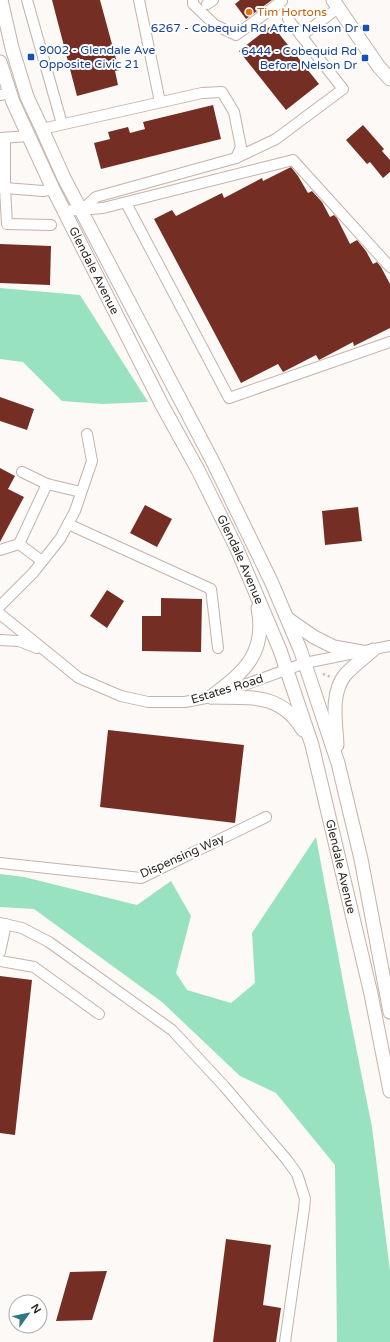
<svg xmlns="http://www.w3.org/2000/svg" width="390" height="1342" viewBox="0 0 390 1342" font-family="'Varela Round',sans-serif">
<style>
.green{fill:#98e2bf}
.building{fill:#742e24}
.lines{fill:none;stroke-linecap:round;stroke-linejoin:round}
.minor-casing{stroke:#c3b3aa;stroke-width:12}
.major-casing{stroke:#c3b3aa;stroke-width:15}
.path{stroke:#b7b3b0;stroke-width:2;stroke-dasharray:2 3;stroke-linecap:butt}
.minor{stroke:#fff;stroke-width:10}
.major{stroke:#fff;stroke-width:13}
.food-dot{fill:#e8710a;stroke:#fff;stroke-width:1.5}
.transit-dot{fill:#1a4fb4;stroke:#fff;stroke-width:1.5}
.labels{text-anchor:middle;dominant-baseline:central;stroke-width:4;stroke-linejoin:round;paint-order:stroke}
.food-label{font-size:12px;fill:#c56008;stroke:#fff;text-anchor:start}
.transit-label{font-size:12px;fill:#164399;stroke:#fff;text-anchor:end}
.street-label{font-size:12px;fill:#2f2925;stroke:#fff}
</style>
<rect width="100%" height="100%" fill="#fcf9f7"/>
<g class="green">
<path d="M 0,288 L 80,295 L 148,402 L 102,404 L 62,401 L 23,362 L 0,359 Z"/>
<path d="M 316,837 L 345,992 L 372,1127 L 390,1271 L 390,1342 L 337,1342 L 335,1165 L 276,1093 L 240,1076 L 162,1002 L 34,909 L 0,907 L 0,874 L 24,877 L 137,905 L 171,881 L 191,916 L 176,973 L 187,990 L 231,1003 L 255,983 L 252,933 Z"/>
</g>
<g class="building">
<path d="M 52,0 L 100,0 L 119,70 L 115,71 L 118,85 L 77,96 Z"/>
<path d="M 240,0 L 272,0 L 246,19 L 235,4 Z"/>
<path d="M 272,25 L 319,84 L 286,110 L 239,51 Z"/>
<path d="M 213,105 L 221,139 L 101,169 L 94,143 L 110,139 L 108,132 L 128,127 L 130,133 L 145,129 L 143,122 Z"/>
<path d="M 363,125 L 384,149 L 382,151 L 390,160 L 390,172 L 383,178 L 370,162 L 367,164 L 346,140 Z"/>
<path d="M 291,167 L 298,176 L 308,193 L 312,191 L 322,202 L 330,217 L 334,215 L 337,218 L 350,244 L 357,240 L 366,251 L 373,264 L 377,262 L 381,267 L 390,284 L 390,328 L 354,346 L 353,342 L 319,360 L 316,355 L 283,372 L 278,364 L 241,383 L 154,219 L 172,210 L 176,216 L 222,193 L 224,198 L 262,178 L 263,181 Z"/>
<path d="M 0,244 L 51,246 L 50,285 L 0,283 Z"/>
<path d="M 0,397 L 34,409 L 27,430 L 0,421 Z"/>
<path d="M 0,468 L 15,476 L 8,489 L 24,497 L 0,542 Z"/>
<path d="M 145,505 L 172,519 L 157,547 L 130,533 Z"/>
<path d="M 358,507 L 362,541 L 325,545 L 322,511 Z"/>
<path d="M 107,590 L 124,601 L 107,628 L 90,616 Z"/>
<path d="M 161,598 L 202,599 L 201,652 L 142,651 L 142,616 L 161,616 Z"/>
<path d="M 108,730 L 244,745 L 235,823 L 100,807 Z"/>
<path d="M 0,976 L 32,980 L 15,1135 L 0,1133 Z"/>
<path d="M 226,1239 L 271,1245 L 263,1305 L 281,1308 L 276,1342 L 213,1342 Z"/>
<path d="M 107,1271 L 92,1320 L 56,1321 L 70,1272 Z"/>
</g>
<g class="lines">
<defs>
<g id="minor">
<path d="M 27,0 L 62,124"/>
<path d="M 139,0 L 160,102"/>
<path d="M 193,0 L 193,4 L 215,25 L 236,35 L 282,1"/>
<path d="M 207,4 L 213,0"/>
<path d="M 301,36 L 338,8"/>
<path d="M 0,95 L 10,93"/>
<path d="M 42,129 L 202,93 L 222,92 L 234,112 L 241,147 L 236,158"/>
<path d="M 0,138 L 29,136"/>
<path d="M 0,188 L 5,188 L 5,138"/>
<path d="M 126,203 L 229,398 L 390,342"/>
<path d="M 82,210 L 96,197 L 236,158 L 276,139 L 343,89 L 288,19"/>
<path d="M 64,211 L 103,208 L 293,160 L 390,267"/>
<path d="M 51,225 L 7,224 L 5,188 L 43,191 L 53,189"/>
<path d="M 22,472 L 47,484"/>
<path d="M 68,524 L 211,589 L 218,648"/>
<path d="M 0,550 L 19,544"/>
<path d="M 42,561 L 19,544 L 47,484 L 81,492"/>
<path d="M 0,606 L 33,573 L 60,539 L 75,511 L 92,461 L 87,434"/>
<path d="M 0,614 L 79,678 L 121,696 L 148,702 L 185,702 L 211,697 L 305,663 L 390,646"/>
<path d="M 0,640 L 19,641 L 37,648"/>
<path d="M 0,863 L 141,878 L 266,817"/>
<path d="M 0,923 L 22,928 L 49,942 L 172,1030 L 224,1086 L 287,1160 L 297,1174 L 301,1186 L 305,1199 L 304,1209 L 285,1342"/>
<path d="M 0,952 L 6,924"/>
<path d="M 0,961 L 34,967 L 99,1014"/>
</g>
<g id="major">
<path d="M 1,0 L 12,48 L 27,97 L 42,129 L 64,178 L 213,462 L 271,581 L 300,649 L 338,763 L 361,859 L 390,1012"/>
<path d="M 333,0 L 379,67 L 390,79"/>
<path id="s1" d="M 0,62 L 13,102 L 53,189 L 162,405 L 198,470 L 237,549 L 280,650 L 312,745 L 371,994 L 390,1091"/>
<path d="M 288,619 L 314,637 L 334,647 L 362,652"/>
<path d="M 211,697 C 244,672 267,653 258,608"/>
<path d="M 211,697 C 250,698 280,692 303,730"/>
<path d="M 337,745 C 336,723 330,694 345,675 C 353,666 364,658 373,650"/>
</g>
</defs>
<use href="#minor" class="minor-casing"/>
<use href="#major" class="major-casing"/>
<path class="path" d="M 323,674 L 331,677"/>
<use href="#minor" class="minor"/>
<use href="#major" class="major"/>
</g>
<circle class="food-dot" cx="249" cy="12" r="4"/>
<g class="transit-dot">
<rect x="362" y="24" width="8" height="8" rx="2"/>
<rect x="27" y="53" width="8" height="8" rx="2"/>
<rect x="361" y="54" width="8" height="8" rx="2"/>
</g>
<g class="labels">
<g class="food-label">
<text x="257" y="12">Tim Hortons</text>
</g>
<g class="transit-label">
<text x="358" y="28">6267 - Cobequid Rd After Nelson Dr</text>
<text x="39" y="50" text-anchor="start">9002 - Glendale Ave<tspan x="39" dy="14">Opposite Civic 21</tspan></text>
<text x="357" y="51">6444 - Cobequid Rd<tspan x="357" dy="14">Before Nelson Dr</tspan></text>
</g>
<g class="street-label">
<text stroke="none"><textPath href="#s1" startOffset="229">Glendale Avenue</textPath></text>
<text stroke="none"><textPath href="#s1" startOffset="553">Glendale Avenue</textPath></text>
<text transform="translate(227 689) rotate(-17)">Estates Road</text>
<text transform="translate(182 856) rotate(-24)">Dispensing Way</text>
<text stroke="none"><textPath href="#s1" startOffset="877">Glendale Avenue</textPath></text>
</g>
</g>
<g transform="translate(28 1314) rotate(57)"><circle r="19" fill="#ffffff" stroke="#aca9a8"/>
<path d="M0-3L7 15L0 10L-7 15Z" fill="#307782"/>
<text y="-6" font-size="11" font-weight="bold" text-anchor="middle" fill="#2f2925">N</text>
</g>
</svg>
